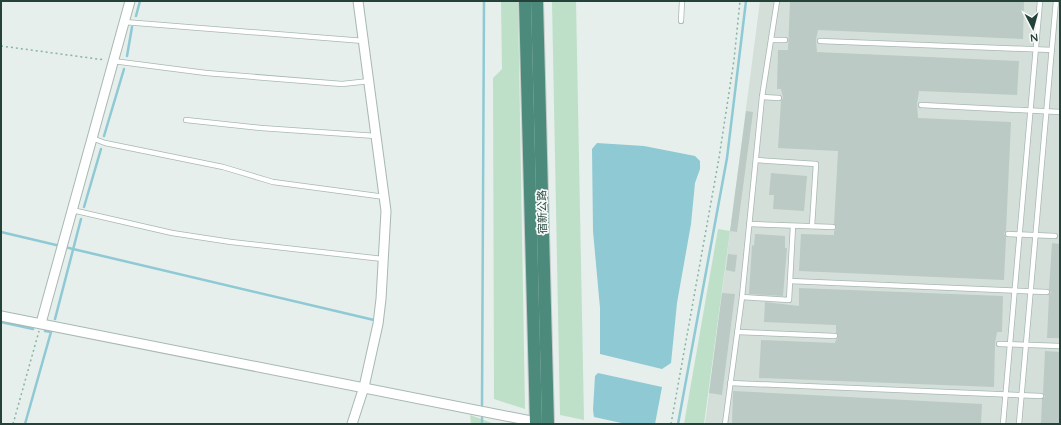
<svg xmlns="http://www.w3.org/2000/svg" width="1061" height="425" viewBox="0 0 1061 425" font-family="Quicksand,'Noto Sans SC',sans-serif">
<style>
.built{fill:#d4dfda}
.green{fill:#bfe0c8}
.water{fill:#8ec9d4}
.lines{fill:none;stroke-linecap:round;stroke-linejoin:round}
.stream{stroke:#8ec9d4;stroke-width:2.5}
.building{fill:#bbcac4}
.service-casing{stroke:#a8b8b2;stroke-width:6}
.minor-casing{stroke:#a8b8b2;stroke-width:11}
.trunk-casing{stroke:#c2cac8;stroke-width:14}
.path{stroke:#86b3a5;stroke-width:1.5;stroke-dasharray:2 3;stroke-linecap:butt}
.service{stroke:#fff;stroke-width:4.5}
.minor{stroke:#fff;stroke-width:9}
.trunk{stroke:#4c8a7c;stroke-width:12}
.labels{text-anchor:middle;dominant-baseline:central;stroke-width:3.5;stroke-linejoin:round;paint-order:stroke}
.street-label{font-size:11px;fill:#24423a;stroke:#f7fbf9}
</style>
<rect width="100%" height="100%" fill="#e6efeb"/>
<path class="built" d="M 760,1 L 1060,1 L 1060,424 L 705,424 Z"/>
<g class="green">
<path d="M 501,1 L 518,1 L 525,409 L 494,399 L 493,78 L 502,69 Z"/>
<path d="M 552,1 L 576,1 L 584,420 L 560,415 Z"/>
<path d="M 718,229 L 730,231 L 704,424 L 684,424 Z"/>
<path d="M 470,415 L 495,424 L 471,424 Z"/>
</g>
<g class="water">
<path d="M 597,143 L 644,146 L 695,156 L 700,161 L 700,169 L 695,183 L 691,224 L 677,303 L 671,363 L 662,369 L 600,354 L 600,308 L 593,231 L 592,149 Z"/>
<path d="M 598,373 L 662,387 L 655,424 L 626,424 L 594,417 L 593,410 L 595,376 Z"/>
</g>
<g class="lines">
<g class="stream">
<path d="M 136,16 L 140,1"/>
<path d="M 127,56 L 132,27"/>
<path d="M 104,136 L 124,69"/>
<path d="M 84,207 L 101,149"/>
<path d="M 1,232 L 374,320"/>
<path d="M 55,319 L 81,219"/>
<path d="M 1,322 L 33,329"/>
<path d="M 482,405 L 484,1"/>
<path d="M 482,418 L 482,424"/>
<path d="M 25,424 L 51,332 L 45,331"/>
<path d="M 678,424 L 727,158 L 746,1"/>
</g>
</g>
<g class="building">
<path d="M 790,1 L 1024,1 L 1023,39 L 818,30 L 816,40 L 817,52 L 1019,61 L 1017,95 L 919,91 L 917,104 L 918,118 L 1011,122 L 1006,231 L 1004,233 L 1006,237 L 1004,280 L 799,271 L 801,234 L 834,235 L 834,231 L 836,229 L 834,224 L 838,151 L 778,148 L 781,101 L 783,98 L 781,89 L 777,89 L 778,50 L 788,50 Z"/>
<path d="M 746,111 L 753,112 L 737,232 L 730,231 Z"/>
<path d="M 771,173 L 807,176 L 804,211 L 773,209 L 774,195 L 769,195 Z"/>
<path d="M 755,234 L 785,236 L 785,248 L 787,248 L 783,296 L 749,294 L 752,245 L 754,246 Z"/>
<path d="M 1052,243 L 1060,244 L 1060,338 L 1047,338 L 1049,295 L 1051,293 L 1049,289 Z"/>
<path d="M 728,254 L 737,255 L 735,272 L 726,270 Z"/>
<path d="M 799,288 L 1003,296 L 1002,332 L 997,332 L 995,343 L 994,387 L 759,378 L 761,340 L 835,343 L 836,340 L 838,338 L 838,335 L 836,332 L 836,325 L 764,322 L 765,302 L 799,306 Z"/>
<path d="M 722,293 L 735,294 L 722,395 L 709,393 Z"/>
<path d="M 1045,351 L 1060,352 L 1060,424 L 1041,424 L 1042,399 L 1045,397 L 1043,393 Z"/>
<path d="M 733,391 L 982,404 L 981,424 L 732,424 Z"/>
</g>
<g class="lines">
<defs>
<g id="service">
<path d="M 681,21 L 682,1"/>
<path d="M 124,22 L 364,41"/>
<path d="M 772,40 L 785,40"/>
<path d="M 820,41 L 1052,50"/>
<path d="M 113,61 L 206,73 L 342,84 L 370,81"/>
<path d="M 762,97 L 779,98"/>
<path d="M 921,105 L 1060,112"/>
<path d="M 186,120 L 261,128 L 376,136"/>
<path d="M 92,138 L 105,143 L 223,167 L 273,182 L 385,197"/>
<path d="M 756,160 L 816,164 L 812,226"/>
<path d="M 72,210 L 172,233 L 231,242 L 383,259"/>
<path d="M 749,224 L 833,227"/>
<path d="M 1008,234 L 1055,236"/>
<path d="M 790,281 L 1047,292"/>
<path d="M 742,297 L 789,300 L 793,226"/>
<path d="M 737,332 L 835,336"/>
<path d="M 999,344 L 1060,346"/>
<path d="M 730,383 L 1041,396"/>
<path d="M 725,424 L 742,297 L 762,97 L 777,1"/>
<path d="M 1003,424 L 1040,1"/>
<path d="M 1019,424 L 1056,1"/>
</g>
<g id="minor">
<path d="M 1,316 L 536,422"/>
<path d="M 41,323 L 130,1"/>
<path d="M 352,424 L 364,387 L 378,324 L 381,299 L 386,211 L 358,1"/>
</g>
<g id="trunk">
<path d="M 525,1 L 536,424"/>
<path d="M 537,1 L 548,424"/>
</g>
</defs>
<use href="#service" class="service-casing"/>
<use href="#minor" class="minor-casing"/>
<use href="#trunk" class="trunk-casing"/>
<g class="path">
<path d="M 1,46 L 105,60"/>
<path d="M 13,424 L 39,331"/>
<path d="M 671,424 L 719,158 L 734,60 L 740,1"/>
</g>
<use href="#service" class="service"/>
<use href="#minor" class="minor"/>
<use href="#trunk" class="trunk"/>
</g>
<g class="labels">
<g class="street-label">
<text transform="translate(542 212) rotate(-91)">宿新公路</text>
</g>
</g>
<rect width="1061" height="425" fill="none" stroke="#24423a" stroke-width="4"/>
<g transform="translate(1033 28) rotate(174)" stroke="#f7fbf9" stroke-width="3" paint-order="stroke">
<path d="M0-3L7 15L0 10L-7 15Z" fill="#24423a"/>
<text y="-6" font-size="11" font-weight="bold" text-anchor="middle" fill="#24423a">N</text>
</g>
</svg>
